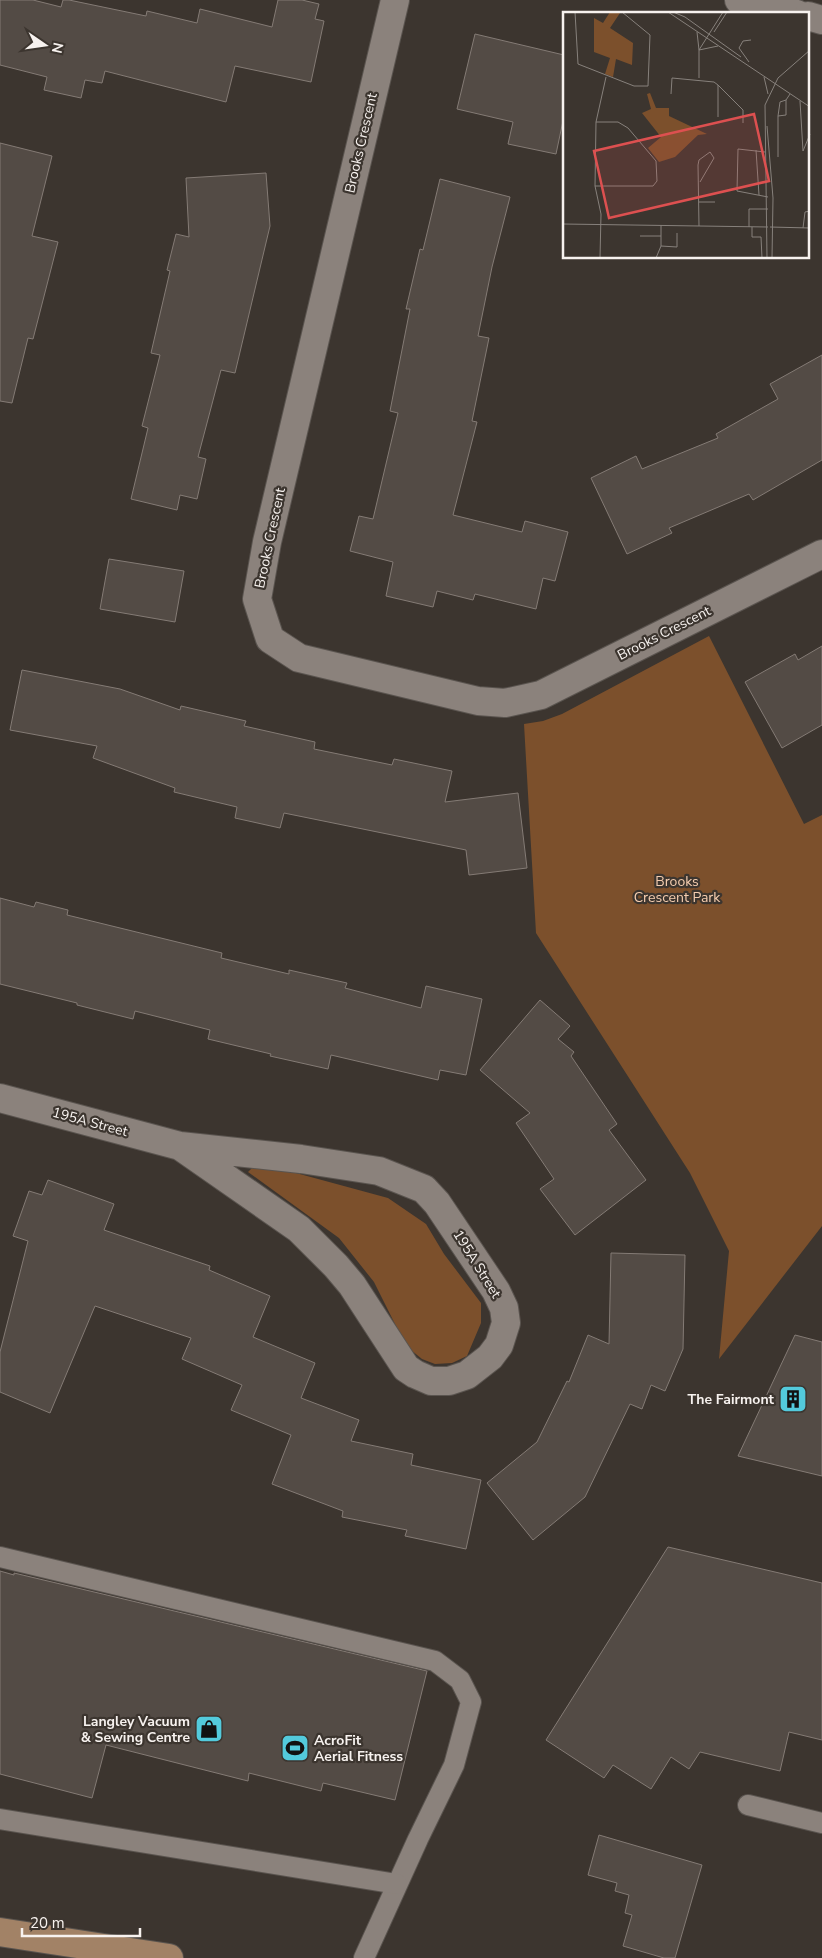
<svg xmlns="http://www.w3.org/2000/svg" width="822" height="1958" viewBox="0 0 822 1958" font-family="'Nunito Sans',sans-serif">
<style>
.green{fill:#7c502c}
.building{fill:#534b45;stroke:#847b75}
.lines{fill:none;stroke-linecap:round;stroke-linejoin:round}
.service-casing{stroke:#5a544f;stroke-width:22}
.minor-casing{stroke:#5a544f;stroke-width:30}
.secondary-casing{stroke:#5a544f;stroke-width:30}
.service{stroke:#8b827c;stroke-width:20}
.minor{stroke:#8b827c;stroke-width:28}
.secondary{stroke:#a28266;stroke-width:28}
.labels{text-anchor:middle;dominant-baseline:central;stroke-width:4.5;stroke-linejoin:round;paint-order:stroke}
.street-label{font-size:14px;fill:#f7f2ef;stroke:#3c352f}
.park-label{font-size:14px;fill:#f5cdaf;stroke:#3c352f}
.poi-label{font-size:14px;font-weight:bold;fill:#f7f2ef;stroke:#3c352f;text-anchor:end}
.inset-road{fill:none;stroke:#87817c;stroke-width:1}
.view{fill:#dd5050;fill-opacity:0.15;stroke:#dd5050;stroke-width:2.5}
.inset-edge{fill:none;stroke:#f7f2ef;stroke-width:2.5}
</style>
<rect width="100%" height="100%" fill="#3c352f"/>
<g class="green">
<path d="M 709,636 L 804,824 L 822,815 L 822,1226 L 719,1359 L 729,1251 L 690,1173 L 536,933 L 524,724 L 543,721 L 562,714 Z"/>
<path d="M 252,1168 L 262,1168 L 296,1173 L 388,1198 L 426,1224 L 444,1254 L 481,1303 L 481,1323 L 467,1356 L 452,1363 L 435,1364 L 422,1359 L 406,1346 L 374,1282 L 339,1238 L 248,1172 Z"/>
</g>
<g class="building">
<path d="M 0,0 L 33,0 L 61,7 L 63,0 L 69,0 L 146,16 L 147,11 L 197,23 L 200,9 L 272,27 L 278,0 L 302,0 L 319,4 L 315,19 L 324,21 L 311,82 L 235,66 L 226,102 L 105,71 L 102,83 L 85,80 L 81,98 L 44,90 L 47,77 L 0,65 Z"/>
<path d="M 475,34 L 564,55 L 564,116 L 556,154 L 508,144 L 513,122 L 457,109 Z"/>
<path d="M 0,143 L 52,156 L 32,236 L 58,242 L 33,339 L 28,338 L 12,403 L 0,401 Z"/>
<path d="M 266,173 L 270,226 L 235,373 L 221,370 L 198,457 L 206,459 L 197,499 L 180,495 L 177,510 L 131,499 L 148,428 L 142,426 L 160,355 L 151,353 L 170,271 L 167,270 L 176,234 L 189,237 L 186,178 Z"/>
<path d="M 440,179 L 510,197 L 492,267 L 478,336 L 489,338 L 472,421 L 477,422 L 453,515 L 522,532 L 525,521 L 568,532 L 555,581 L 543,578 L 536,609 L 475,594 L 473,600 L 437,591 L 433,607 L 386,596 L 393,562 L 350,551 L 359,516 L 373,519 L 398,413 L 390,411 L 410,309 L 406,309 L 420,249 L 423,250 Z"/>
<path d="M 822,355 L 822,460 L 753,500 L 749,494 L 669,528 L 672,533 L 627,554 L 591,478 L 636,456 L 642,469 L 718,438 L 716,434 L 778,399 L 770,384 Z"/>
<path d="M 109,559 L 184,571 L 175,622 L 100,609 Z"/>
<path d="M 822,646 L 822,725 L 782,748 L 745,682 L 795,654 L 798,660 Z"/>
<path d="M 22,670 L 120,689 L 180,710 L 181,706 L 246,721 L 244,726 L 315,742 L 314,749 L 392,765 L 394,759 L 452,771 L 445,802 L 518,793 L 527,868 L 469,875 L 466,850 L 284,813 L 280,828 L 235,818 L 237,807 L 174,792 L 175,788 L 93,758 L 97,746 L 10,730 Z"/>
<path d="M 0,898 L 34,907 L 36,902 L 68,910 L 67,915 L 222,953 L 221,958 L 289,974 L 289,970 L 347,983 L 345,988 L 421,1008 L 426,986 L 482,999 L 466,1075 L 440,1070 L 438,1080 L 331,1055 L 328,1069 L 270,1056 L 271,1054 L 208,1039 L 210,1030 L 135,1011 L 133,1019 L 77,1005 L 77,1003 L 0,984 Z"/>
<path d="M 540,1000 L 570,1026 L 558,1039 L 574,1052 L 571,1056 L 617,1124 L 609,1130 L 646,1180 L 575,1235 L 540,1189 L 554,1179 L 516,1123 L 530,1113 L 480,1070 Z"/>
<path d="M 48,1180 L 114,1204 L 104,1230 L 210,1266 L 209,1270 L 270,1296 L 253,1337 L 315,1363 L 301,1398 L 359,1420 L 351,1441 L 413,1454 L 411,1465 L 481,1480 L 466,1549 L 405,1536 L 407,1530 L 342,1517 L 343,1511 L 272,1484 L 291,1435 L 231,1410 L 242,1385 L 182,1359 L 191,1338 L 95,1306 L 50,1413 L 0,1392 L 0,1352 L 28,1241 L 13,1236 L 29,1191 L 42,1195 Z"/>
<path d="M 611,1253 L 685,1255 L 683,1349 L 665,1391 L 651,1385 L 642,1409 L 630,1404 L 585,1497 L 533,1540 L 487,1483 L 537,1442 L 567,1381 L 569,1382 L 588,1335 L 609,1344 Z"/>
<path d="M 795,1335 L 822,1342 L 822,1476 L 738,1456 Z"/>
<path d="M 668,1547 L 822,1583 L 822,1740 L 789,1732 L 780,1771 L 700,1752 L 689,1769 L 671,1757 L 651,1789 L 613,1765 L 604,1778 L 546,1740 Z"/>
<path d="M 0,1571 L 14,1575 L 14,1573 L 427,1671 L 395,1800 L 323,1783 L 321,1791 L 249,1773 L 248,1781 L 106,1745 L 92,1798 L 0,1774 Z"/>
<path d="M 599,1835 L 702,1865 L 675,1958 L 664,1958 L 623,1946 L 632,1915 L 625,1913 L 629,1895 L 615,1891 L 617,1883 L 588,1875 Z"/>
</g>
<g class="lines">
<defs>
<g id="service">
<path d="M 0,1557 L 435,1661 L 460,1680 L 471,1702 L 454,1765 L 418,1839 L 364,1958"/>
<path d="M 748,1805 L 822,1823"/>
<path d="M 0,1819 L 397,1884"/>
</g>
<g id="minor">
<path d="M 395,0 L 267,542 L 257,599 L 270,639 L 299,658 L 478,701 L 505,703 L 541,695 L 822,554"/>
<path d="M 739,0 L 797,14"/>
<path d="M 808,16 L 822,20"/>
<path d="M 0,1098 L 180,1146 L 301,1159 L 379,1171 L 424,1189 L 437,1203 L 496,1291 L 504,1308 L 506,1323 L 499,1345 L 490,1357 L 467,1375 L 449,1381 L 431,1381 L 415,1374 L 406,1368 L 352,1285 L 336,1266 L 299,1229 L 180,1146"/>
</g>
<path id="secondary" d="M 0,1932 L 169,1958"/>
</defs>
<use href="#service" class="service-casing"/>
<use href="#minor" class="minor-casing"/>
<use href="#secondary" class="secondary-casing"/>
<use href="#service" class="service"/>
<use href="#minor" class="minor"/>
<use href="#secondary" class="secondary"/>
</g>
<defs>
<symbol id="building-square" viewBox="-11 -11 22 22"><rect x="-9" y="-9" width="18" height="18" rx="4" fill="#53cadc" stroke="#3c352f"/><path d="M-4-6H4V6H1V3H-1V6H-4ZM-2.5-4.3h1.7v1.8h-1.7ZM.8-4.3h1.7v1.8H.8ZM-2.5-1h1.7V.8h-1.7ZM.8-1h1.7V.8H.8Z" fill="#111"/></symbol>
<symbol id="shop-square" viewBox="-11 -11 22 22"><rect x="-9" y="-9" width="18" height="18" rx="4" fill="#53cadc" stroke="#3c352f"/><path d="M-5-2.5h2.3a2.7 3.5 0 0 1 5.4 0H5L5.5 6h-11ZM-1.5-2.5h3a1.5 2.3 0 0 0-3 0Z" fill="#111"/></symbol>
<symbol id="stadium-square" viewBox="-11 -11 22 22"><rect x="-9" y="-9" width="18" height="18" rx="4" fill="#53cadc" stroke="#3c352f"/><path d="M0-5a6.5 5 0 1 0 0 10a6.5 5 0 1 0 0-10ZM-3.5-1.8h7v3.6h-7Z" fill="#111"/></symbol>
</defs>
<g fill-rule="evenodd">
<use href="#building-square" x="777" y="1383" width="32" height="32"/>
<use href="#shop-square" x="193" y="1713" width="32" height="32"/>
<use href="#stadium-square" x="279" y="1732" width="32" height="32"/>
</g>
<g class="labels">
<g class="street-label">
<text transform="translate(361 143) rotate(-77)">Brooks Crescent</text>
<text transform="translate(270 538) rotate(-78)">Brooks Crescent</text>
<text transform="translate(664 633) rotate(-27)">Brooks Crescent</text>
<text transform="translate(90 1122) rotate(15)">195A Street</text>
<text transform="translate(477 1264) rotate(58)">195A Street</text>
</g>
<g class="park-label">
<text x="677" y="881">Brooks<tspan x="677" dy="16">Crescent Park</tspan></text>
</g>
<g class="poi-label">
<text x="774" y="1399">The Fairmont</text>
<text x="190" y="1721">Langley Vacuum<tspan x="190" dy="16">&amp; Sewing Centre</tspan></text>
<text x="314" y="1740" text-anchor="start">AcroFit<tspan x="314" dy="16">Aerial Fitness</tspan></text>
</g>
</g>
<g transform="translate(563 12)">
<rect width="246" height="246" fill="#3c352f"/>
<path d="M 47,0 L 57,1 L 47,16 L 70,31 L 69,53 L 53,47 L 50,65 L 42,62 L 47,46 L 31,40 L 31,6 L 40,11 ZM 87,81 L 93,96 L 106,96 L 106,104 L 144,122 L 135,123 L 112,145 L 96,150 L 85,136 L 98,125 L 79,101 L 88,97 L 84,82 Z" fill="#7c502c"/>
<path class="inset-road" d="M 12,0 L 15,52 L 71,74 L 85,74 L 87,23 L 59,0M 105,0 L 247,95M 110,0 L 122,5 L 178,45M 134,20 L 136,38 L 155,34M 151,20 L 164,0M 186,50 L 176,36 L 180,29 L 188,28M 201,65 L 205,82M 136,66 L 136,38 L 160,0M 155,73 L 180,98 L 180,111M 108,82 L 109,66 L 151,70 L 155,73 L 155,105M 223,88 L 223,103 L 215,104 L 217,90 L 223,88 L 227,82M 237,89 L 240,139 L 247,122M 204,114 L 210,186 L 209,246M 193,138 L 196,183M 202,140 L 175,137 L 174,179 L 205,185M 215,145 L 215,104M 32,174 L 90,174 L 94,169 L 93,149 L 65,116 L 55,110 L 33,110M 136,190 L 152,190M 0,212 L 205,215M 136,214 L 135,153 L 136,148 L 147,140 L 151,146 L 137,170M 186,215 L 186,197 L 205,197M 189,215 L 189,225 L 198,225 L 199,246M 207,215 L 247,216M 240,216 L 242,200 L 247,199M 77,224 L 98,224M 98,234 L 114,235 L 114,221M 37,246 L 38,202 L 32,174 L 33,110 L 43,65M 93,246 L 98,234 L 98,213M 204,246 L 202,93 L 215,66 L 247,38"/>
<path class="view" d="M 191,102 L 206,169 L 46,206 L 31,139 Z"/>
<rect width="246" height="246" class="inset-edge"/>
</g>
<g transform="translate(45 45) rotate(103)" stroke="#3c352f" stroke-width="4" paint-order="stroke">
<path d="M0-4L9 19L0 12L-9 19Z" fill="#f7f2ef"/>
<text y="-8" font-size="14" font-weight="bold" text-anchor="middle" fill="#f7f2ef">N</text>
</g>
<path d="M22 1928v8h118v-8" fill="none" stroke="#f7f2ef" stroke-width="2.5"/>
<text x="30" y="1928" font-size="15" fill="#f7f2ef" stroke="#3c352f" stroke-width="4" paint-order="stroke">20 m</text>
</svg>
